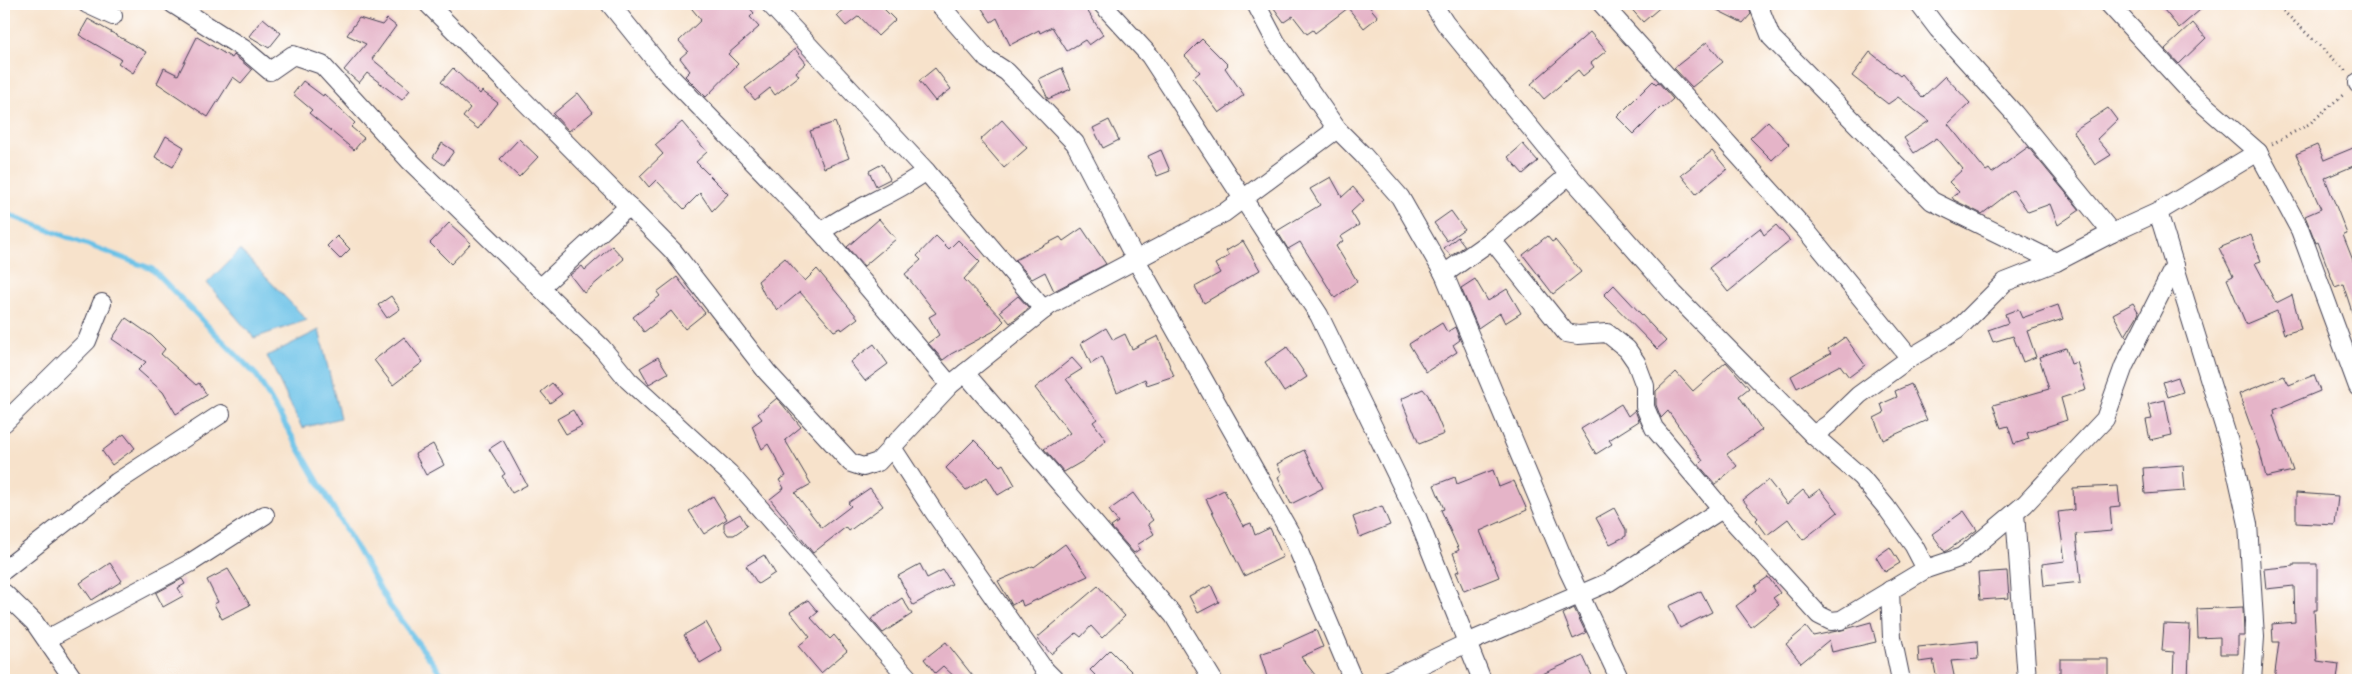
<svg xmlns="http://www.w3.org/2000/svg" width="2362" height="684" viewBox="0 0 2362 684" font-family="'Patrick Hand',sans-serif">
<style>
.water{fill:#69c1e7;stroke:#467291}
.lines{fill:none;stroke-linecap:round;stroke-linejoin:round}
.stream{stroke:#69c1e7;stroke-width:5.5}
.building{fill:#e5b4c8}
.street-casing{stroke:#423f51;stroke-width:20}
.path{stroke:#423f51;stroke-width:3;stroke-dasharray:1 4;stroke-linecap:butt}
.street{stroke:#fff;stroke-width:18}
</style>
<rect width="100%" height="100%" fill="#fff"/>
<filter id="ink" filterUnits="userSpaceOnUse"><feTurbulence type="fractalNoise" baseFrequency=".02" numOctaves="2"/><feDisplacementMap in="SourceGraphic" scale="10" xChannelSelector="R" yChannelSelector="G"/><feConvolveMatrix kernelMatrix="1 2 1 2 8 2 1 2 1" color-interpolation-filters="sRGB"/></filter>
<filter id="wash" filterUnits="userSpaceOnUse"><feTurbulence type="fractalNoise" baseFrequency=".0096" numOctaves="4" result="noise"/><feDisplacementMap in="SourceGraphic" scale="20" xChannelSelector="R" yChannelSelector="G"/><feGaussianBlur stdDeviation="1.12" result="paint"/><feColorMatrix in="noise" values="0 0 0 0 0 0 0 0 0 0 0 0 0 0 0 0 0 1.4 0 .05"/><feComposite in="paint" operator="in"/></filter>
<g filter="url(#wash)">
<rect width="100%" height="100%" fill="#f7e2cb"/>
<g class="water">
<path d="M 240,250 L 307,320 L 254,338 L 207,283 Z"/>
<path d="M 319,330 L 340,418 L 302,428 L 267,356 Z"/>
</g>
<g class="lines">
<path class="stream" d="M 4,213 L 152,269 L 257,376 L 390,606 L 446,680"/>
</g>
<g id="blocks">
<g class="building">
<path d="M 688,4 L 746,4 L 754,13 L 750,17 L 759,27 L 728,54 L 738,64 L 706,97 L 685,76 L 690,71 L 680,58 L 688,51 L 679,41 L 701,20 Z"/>
<path d="M 847,4 L 879,4 L 895,20 L 878,36 L 859,16 L 846,26 L 837,16 L 849,5 Z"/>
<path d="M 979,4 L 1083,4 L 1103,35 L 1089,45 L 1085,40 L 1067,51 L 1052,27 L 1040,33 L 1039,30 L 1010,45 L 997,18 L 991,22 Z"/>
<path d="M 1271,4 L 1367,4 L 1378,17 L 1364,28 L 1348,8 L 1315,33 L 1313,30 L 1307,34 L 1293,16 L 1284,22 Z"/>
<path d="M 1627,4 L 1664,4 L 1643,22 Z"/>
<path d="M 1705,4 L 1748,4 L 1751,14 L 1743,23 Z"/>
<path d="M 2159,4 L 2207,4 L 2179,28 Z"/>
<path d="M 263,18 L 281,33 L 269,48 L 249,36 Z"/>
<path d="M 359,18 L 382,25 L 387,19 L 396,26 L 372,59 L 410,90 L 402,100 L 367,73 L 359,83 L 344,70 L 366,44 L 347,35 Z"/>
<path d="M 88,19 L 146,52 L 133,73 L 118,63 L 121,59 L 79,35 Z"/>
<path d="M 2193,23 L 2206,38 L 2179,64 L 2165,49 Z"/>
<path d="M 1590,32 L 1606,51 L 1591,63 L 1594,67 L 1583,76 L 1578,70 L 1544,99 L 1531,84 Z"/>
<path d="M 197,37 L 232,58 L 234,55 L 252,70 L 241,83 L 233,77 L 208,117 L 157,83 L 164,68 L 178,75 Z"/>
<path d="M 1202,39 L 1228,65 L 1225,68 L 1244,95 L 1219,113 L 1193,78 L 1200,72 L 1185,56 Z"/>
<path d="M 1707,42 L 1723,62 L 1692,87 L 1674,68 Z"/>
<path d="M 795,49 L 806,63 L 796,72 L 799,76 L 775,95 L 770,88 L 755,100 L 745,88 Z"/>
<path d="M 1870,52 L 1900,76 L 1902,74 L 1922,98 L 1945,76 L 1970,103 L 1948,124 L 1986,171 L 1989,169 L 1992,173 L 2028,147 L 2080,210 L 2058,225 L 2050,204 L 2028,212 L 2013,190 L 1982,214 L 1954,200 L 1952,197 L 1959,192 L 1949,182 L 1963,169 L 1937,138 L 1914,153 L 1904,138 L 1929,121 L 1898,97 L 1888,104 L 1852,76 Z"/>
<path d="M 453,68 L 480,94 L 482,91 L 498,103 L 478,129 L 463,117 L 470,108 L 441,82 Z"/>
<path d="M 935,68 L 951,89 L 935,101 L 919,81 Z"/>
<path d="M 1062,68 L 1071,89 L 1048,99 L 1039,79 Z"/>
<path d="M 303,81 L 323,96 L 324,94 L 355,123 L 351,127 L 364,138 L 354,150 L 309,113 L 312,110 L 293,94 Z"/>
<path d="M 1653,81 L 1656,84 L 1658,82 L 1673,99 L 1663,108 L 1662,106 L 1634,134 L 1617,117 Z"/>
<path d="M 578,93 L 593,112 L 569,131 L 553,114 Z"/>
<path d="M 2108,108 L 2117,120 L 2097,139 L 2111,155 L 2095,165 L 2073,131 Z"/>
<path d="M 1002,120 L 1027,148 L 1004,168 L 980,140 Z"/>
<path d="M 1109,120 L 1119,140 L 1103,148 L 1093,128 Z"/>
<path d="M 1768,121 L 1789,144 L 1772,160 L 1750,138 Z"/>
<path d="M 682,122 L 707,152 L 696,162 L 728,194 L 712,211 L 700,193 L 684,209 L 656,180 L 649,187 L 640,176 L 663,154 L 655,145 Z"/>
<path d="M 835,122 L 849,158 L 824,168 L 810,131 Z"/>
<path d="M 166,136 L 184,147 L 173,167 L 155,157 Z"/>
<path d="M 519,139 L 538,157 L 519,177 L 500,159 Z"/>
<path d="M 442,143 L 454,151 L 444,165 L 433,157 Z"/>
<path d="M 1523,144 L 1538,161 L 1523,174 L 1508,157 Z"/>
<path d="M 2317,145 L 2324,160 L 2353,148 L 2358,161 L 2358,164 L 2325,178 L 2347,234 L 2343,235 L 2358,273 L 2358,321 L 2355,321 L 2343,284 L 2335,287 L 2318,242 L 2316,243 L 2305,216 L 2321,209 L 2296,154 Z"/>
<path d="M 1161,150 L 1170,171 L 1157,176 L 1148,156 Z"/>
<path d="M 1712,151 L 1727,169 L 1696,194 L 1681,175 Z"/>
<path d="M 882,164 L 890,179 L 876,186 L 869,171 Z"/>
<path d="M 1331,177 L 1342,197 L 1353,187 L 1364,200 L 1351,212 L 1359,225 L 1340,237 L 1343,241 L 1336,246 L 1357,281 L 1335,298 L 1300,242 L 1288,249 L 1277,231 L 1320,205 L 1310,189 Z"/>
<path d="M 1451,211 L 1464,229 L 1447,241 L 1434,223 Z"/>
<path d="M 879,219 L 896,239 L 864,266 L 847,247 Z"/>
<path d="M 449,223 L 471,243 L 451,264 L 430,243 Z"/>
<path d="M 1776,225 L 1790,241 L 1728,292 L 1709,268 L 1760,228 L 1764,235 Z"/>
<path d="M 1082,228 L 1106,264 L 1054,291 L 1045,272 L 1032,279 L 1015,260 L 1060,237 L 1063,241 Z"/>
<path d="M 2251,235 L 2261,261 L 2255,263 L 2276,303 L 2292,295 L 2301,329 L 2284,334 L 2277,311 L 2246,324 L 2227,279 L 2233,276 L 2219,248 Z"/>
<path d="M 337,236 L 350,249 L 340,259 L 327,246 Z"/>
<path d="M 936,236 L 949,249 L 958,240 L 980,262 L 964,279 L 1004,321 L 994,331 L 951,354 L 943,360 L 928,343 L 939,335 L 929,317 L 936,313 L 905,274 L 921,260 L 917,256 Z"/>
<path d="M 1547,236 L 1552,242 L 1555,240 L 1581,272 L 1553,294 L 1523,255 Z"/>
<path d="M 1458,237 L 1465,246 L 1451,256 L 1444,248 Z"/>
<path d="M 1243,241 L 1260,270 L 1204,303 L 1195,287 L 1220,273 L 1215,264 L 1229,256 L 1226,251 Z"/>
<path d="M 612,246 L 624,259 L 584,293 L 570,275 L 582,266 L 585,270 Z"/>
<path d="M 785,258 L 805,281 L 817,269 L 858,318 L 842,330 L 841,328 L 834,331 L 800,292 L 778,310 L 764,294 L 758,281 Z"/>
<path d="M 677,277 L 705,313 L 685,329 L 671,311 L 644,332 L 633,317 L 660,296 L 657,292 Z"/>
<path d="M 1475,279 L 1488,301 L 1507,289 L 1521,313 L 1505,323 L 1500,313 L 1478,328 L 1461,288 Z"/>
<path d="M 1614,285 L 1666,341 L 1657,349 L 1604,295 Z"/>
<path d="M 391,296 L 400,309 L 387,318 L 378,305 Z"/>
<path d="M 1018,296 L 1029,308 L 1010,323 L 1000,311 Z"/>
<path d="M 2133,303 L 2139,313 L 2125,336 L 2113,314 Z"/>
<path d="M 2058,305 L 2063,319 L 2027,331 L 2036,357 L 2023,362 L 2013,336 L 1993,342 L 1988,330 L 2008,323 L 2005,314 L 2018,309 L 2022,318 Z"/>
<path d="M 126,318 L 152,336 L 165,349 L 161,354 L 196,385 L 199,383 L 207,395 L 176,414 L 163,392 L 138,370 L 146,362 L 112,339 Z"/>
<path d="M 1442,323 L 1447,332 L 1455,327 L 1460,340 L 1453,345 L 1457,352 L 1426,372 L 1409,344 Z"/>
<path d="M 1106,328 L 1113,340 L 1125,334 L 1132,349 L 1158,336 L 1174,376 L 1147,385 L 1145,379 L 1117,392 L 1102,357 L 1091,364 L 1081,343 Z"/>
<path d="M 404,337 L 423,362 L 393,385 L 374,360 Z"/>
<path d="M 1845,337 L 1865,365 L 1849,377 L 1840,365 L 1797,388 L 1791,376 L 1831,353 L 1828,349 Z"/>
<path d="M 874,344 L 888,364 L 865,381 L 850,362 Z"/>
<path d="M 1287,347 L 1307,377 L 1284,392 L 1265,362 Z"/>
<path d="M 2066,348 L 2071,364 L 2077,362 L 2086,390 L 2061,398 L 2067,420 L 2027,433 L 2029,439 L 2014,444 L 2008,426 L 2001,428 L 1993,405 L 2049,389 L 2039,357 Z"/>
<path d="M 658,357 L 668,373 L 649,384 L 640,368 Z"/>
<path d="M 1072,358 L 1082,369 L 1066,379 L 1097,419 L 1093,422 L 1106,440 L 1083,461 L 1064,472 L 1044,449 L 1070,433 L 1035,388 Z"/>
<path d="M 1726,362 L 1749,388 L 1739,396 L 1762,430 L 1727,454 L 1737,466 L 1715,484 L 1698,464 L 1703,461 L 1668,411 L 1661,418 L 1656,405 L 1656,391 L 1676,372 L 1693,391 Z"/>
<path d="M 2314,375 L 2320,391 L 2274,410 L 2275,414 L 2273,415 L 2293,471 L 2266,477 L 2260,452 L 2239,394 L 2284,376 L 2289,385 Z"/>
<path d="M 2178,377 L 2183,392 L 2168,397 L 2163,382 Z"/>
<path d="M 552,383 L 562,394 L 550,403 L 541,392 Z"/>
<path d="M 1911,384 L 1927,420 L 1883,440 L 1874,418 L 1884,413 L 1881,404 L 1897,397 L 1895,391 Z"/>
<path d="M 1423,389 L 1428,395 L 1444,434 L 1419,444 L 1401,399 Z"/>
<path d="M 777,398 L 801,427 L 785,440 L 811,484 L 795,493 L 822,528 L 851,506 L 848,503 L 870,488 L 883,506 L 849,531 L 846,527 L 813,553 L 770,499 L 784,488 L 779,480 L 786,476 L 768,444 L 762,449 L 752,426 L 762,419 L 758,414 Z"/>
<path d="M 2165,400 L 2172,435 L 2150,440 L 2146,420 L 2152,419 L 2148,404 Z"/>
<path d="M 1621,404 L 1628,416 L 1635,410 L 1639,421 L 1609,440 L 1612,444 L 1596,454 L 1581,429 Z"/>
<path d="M 573,410 L 582,426 L 566,434 L 557,419 Z"/>
<path d="M 124,434 L 135,448 L 112,465 L 102,451 Z"/>
<path d="M 503,440 L 527,485 L 512,493 L 502,476 L 505,474 L 489,449 Z"/>
<path d="M 974,440 L 1000,466 L 1003,464 L 1015,485 L 998,495 L 987,477 L 966,490 L 946,468 Z"/>
<path d="M 433,444 L 444,465 L 426,475 L 415,454 Z"/>
<path d="M 1304,450 L 1323,488 L 1291,504 L 1278,477 L 1282,474 L 1277,464 Z"/>
<path d="M 2183,465 L 2185,491 L 2145,494 L 2143,468 Z"/>
<path d="M 1493,470 L 1499,487 L 1514,481 L 1527,510 L 1480,531 L 1499,577 L 1464,591 L 1456,572 L 1460,571 L 1453,553 L 1459,550 L 1441,510 L 1444,509 L 1434,485 L 1455,477 L 1457,484 Z"/>
<path d="M 1768,480 L 1787,504 L 1803,490 L 1809,497 L 1820,489 L 1838,512 L 1803,540 L 1788,519 L 1767,535 L 1756,520 L 1758,518 L 1743,500 Z"/>
<path d="M 2118,486 L 2120,506 L 2110,507 L 2112,531 L 2076,534 L 2081,582 L 2044,586 L 2042,564 L 2065,561 L 2058,512 L 2074,510 L 2073,488 Z"/>
<path d="M 1224,490 L 1243,526 L 1251,523 L 1255,535 L 1270,528 L 1283,557 L 1244,576 L 1206,499 Z"/>
<path d="M 1133,493 L 1153,520 L 1148,524 L 1154,534 L 1137,545 L 1140,549 L 1134,553 L 1111,527 L 1118,522 L 1109,510 Z"/>
<path d="M 2296,493 L 2338,496 L 2335,525 L 2296,523 Z"/>
<path d="M 713,496 L 727,519 L 704,534 L 689,511 Z"/>
<path d="M 1382,506 L 1390,525 L 1360,537 L 1353,517 Z"/>
<path d="M 1614,508 L 1626,530 L 1626,536 L 1610,544 L 1596,518 Z"/>
<path d="M 1964,511 L 1977,530 L 1945,552 L 1932,534 Z"/>
<path d="M 740,514 L 747,526 L 734,535 L 728,535 L 724,529 L 724,523 Z"/>
<path d="M 1065,544 L 1088,576 L 1023,606 L 1021,600 L 1012,605 L 998,581 L 1033,566 L 1034,567 Z"/>
<path d="M 1890,547 L 1900,563 L 1885,572 L 1876,557 Z"/>
<path d="M 764,555 L 775,573 L 758,584 L 746,566 Z"/>
<path d="M 110,563 L 122,581 L 92,600 L 80,583 Z"/>
<path d="M 920,564 L 927,578 L 943,570 L 952,584 L 913,605 L 898,576 Z"/>
<path d="M 2294,564 L 2317,564 L 2317,610 L 2314,610 L 2317,661 L 2339,664 L 2337,680 L 2274,680 L 2279,642 L 2273,642 L 2272,624 L 2295,622 L 2294,586 L 2266,589 L 2264,569 L 2294,566 Z"/>
<path d="M 228,569 L 250,605 L 222,619 L 214,604 L 218,602 L 207,580 Z"/>
<path d="M 2007,571 L 2009,598 L 1980,600 L 1978,573 Z"/>
<path d="M 1768,577 L 1780,593 L 1773,598 L 1779,605 L 1751,627 L 1736,606 L 1757,590 L 1755,586 Z"/>
<path d="M 182,579 L 185,584 L 178,588 L 183,596 L 163,607 L 156,593 Z"/>
<path d="M 1211,585 L 1219,602 L 1198,613 L 1189,596 Z"/>
<path d="M 1098,586 L 1125,616 L 1102,638 L 1091,626 L 1081,637 L 1076,633 L 1051,654 L 1037,638 Z"/>
<path d="M 1701,591 L 1712,612 L 1680,628 L 1669,606 Z"/>
<path d="M 902,598 L 912,614 L 883,633 L 871,619 Z"/>
<path d="M 808,600 L 818,612 L 811,618 L 830,639 L 834,635 L 847,651 L 821,673 L 798,646 L 810,637 L 790,612 Z"/>
<path d="M 2243,607 L 2244,636 L 2238,636 L 2238,654 L 2220,654 L 2220,637 L 2198,638 L 2197,609 Z"/>
<path d="M 1574,608 L 1586,633 L 1573,639 L 1563,614 Z"/>
<path d="M 706,622 L 722,650 L 700,663 L 684,635 Z"/>
<path d="M 1871,622 L 1876,642 L 1832,652 L 1829,640 L 1801,663 L 1786,644 L 1806,627 L 1813,636 L 1842,630 Z"/>
<path d="M 2164,624 L 2190,625 L 2188,680 L 2173,680 L 2174,652 L 2162,651 Z"/>
<path d="M 1316,630 L 1323,647 L 1301,657 L 1319,680 L 1268,680 L 1260,654 L 1284,646 L 1283,645 Z"/>
<path d="M 1977,641 L 1978,659 L 1951,661 L 1955,680 L 1937,680 L 1933,660 L 1919,662 L 1918,647 Z"/>
<path d="M 946,642 L 976,680 L 958,680 L 943,666 L 935,673 L 924,659 Z"/>
<path d="M 1110,650 L 1140,680 L 1100,680 L 1090,670 Z"/>
<path d="M 1583,656 L 1594,680 L 1529,680 Z"/>
<path d="M 2060,659 L 2108,659 L 2108,679 L 2082,677 L 2082,680 L 2060,680 Z"/>
</g>
</g>
</g>
<g filter="url(#ink)">
<use href="#blocks" fill-opacity="0" stroke="#423f51" stroke-width="1"/>
<g class="lines">
<defs>
<g id="street">
<path d="M 87,4 L 113,16"/>
<path d="M 173,4 L 244,49 L 270,71 L 293,55 L 322,65 L 409,160 L 602,348 L 628,380 L 729,473 L 910,680"/>
<path d="M 428,4 L 673,251 L 767,372 L 851,463 L 863,467 L 878,462 L 950,385 L 1050,305 L 1224,213 L 1337,129"/>
<path d="M 610,4 L 661,67 L 821,232 L 950,385"/>
<path d="M 770,4 L 926,171 L 1044,310"/>
<path d="M 939,4 L 987,59 L 1007,72 L 1075,143 L 1136,260 L 1293,538 L 1353,680"/>
<path d="M 1102,4 L 1150,56 L 1319,315 L 1417,517 L 1482,680"/>
<path d="M 1256,4 L 1276,42 L 1337,129 L 1363,155 L 1400,197 L 1444,274 L 1568,570 L 1620,680"/>
<path d="M 1433,4 L 1445,23 L 1569,175 L 1674,294 L 1813,435 L 1861,477 L 1886,507 L 1914,546 L 1926,569"/>
<path d="M 1602,4 L 1804,228 L 1910,358"/>
<path d="M 1758,4 L 1771,37 L 1932,201 L 2056,262"/>
<path d="M 1919,4 L 1938,29 L 2014,113 L 2112,233"/>
<path d="M 2109,4 L 2194,96 L 2258,152 L 2300,230 L 2358,387"/>
<path d="M 2358,82 L 2358,84"/>
<path d="M 2158,212 L 2232,452 L 2248,524 L 2255,637 L 2252,680"/>
<path d="M 821,232 C 854,207 893,196 926,171"/>
<path d="M 1492,240 L 1566,333 L 1578,335 L 1607,333 L 1627,349 L 1636,362 L 1645,386 L 1645,407 L 1654,428 L 1722,509 L 1819,615 L 1831,621 L 1841,620 L 1926,569 L 1962,557 L 2025,504 L 2105,419 L 2124,366 L 2175,265"/>
<path d="M 1444,274 L 1492,240 L 1569,175"/>
<path d="M 540,288 L 629,206"/>
<path d="M 965,373 L 1174,616 L 1213,680"/>
<path d="M 4,423 L 87,341 L 102,303"/>
<path d="M 1813,435 L 1829,424 L 1859,395 L 1910,358 L 1957,330 L 2005,282 L 2056,262 L 2112,233 L 2158,212 L 2258,152"/>
<path d="M 891,446 L 934,512 L 1043,668 L 1055,680"/>
<path d="M 2015,513 L 2027,680"/>
<path d="M 4,570 L 117,482 L 221,414"/>
<path d="M 1890,590 L 1892,637 L 1901,680"/>
<path d="M 4,593 L 34,622 L 74,680"/>
<path d="M 47,639 L 190,563 L 265,515"/>
<path d="M 1389,680 L 1467,643 L 1609,582 L 1722,509"/>
</g>
</defs>
<use href="#street" class="street-casing"/>
<g class="path">
<path d="M 2276,4 L 2346,71"/>
<path d="M 2272,144 L 2309,124 L 2344,94"/>
</g>
<use href="#street" class="street"/>
</g>
</g>
<rect width="2362" height="684" fill="none" stroke="#fff" stroke-width="20"/>
</svg>
